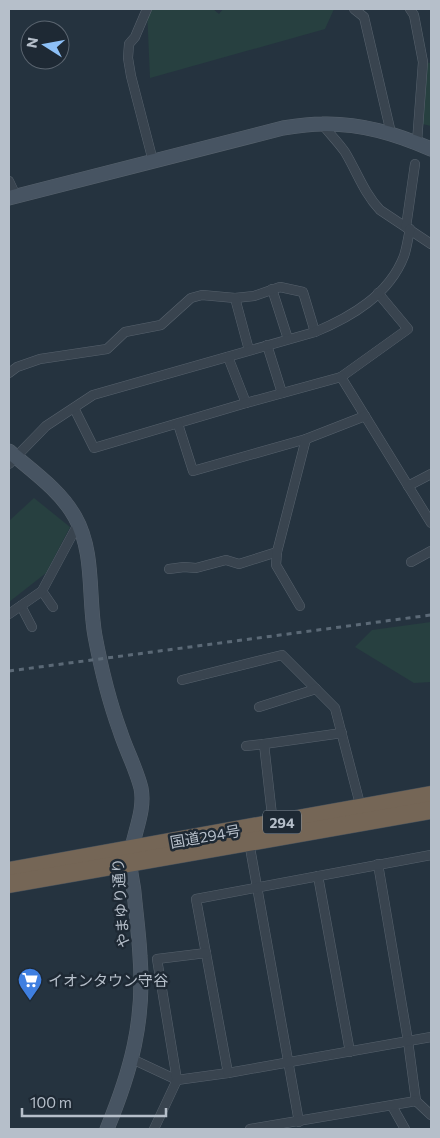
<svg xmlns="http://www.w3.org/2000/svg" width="440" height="1138" viewBox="0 0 440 1138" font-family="Commissioner,'Noto Sans JP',sans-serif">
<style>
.green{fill:#274040}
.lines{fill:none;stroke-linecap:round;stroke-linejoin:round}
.street-casing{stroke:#57626d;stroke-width:10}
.secondary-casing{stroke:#57626d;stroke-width:15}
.highway-casing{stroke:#444f5a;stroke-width:19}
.street{stroke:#39444f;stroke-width:9}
.secondary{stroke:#475462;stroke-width:14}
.highway{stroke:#756656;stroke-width:18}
.rail{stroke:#5b6976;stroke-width:3;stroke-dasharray:5 5;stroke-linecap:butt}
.labels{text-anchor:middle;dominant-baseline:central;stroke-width:5;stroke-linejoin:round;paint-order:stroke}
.shield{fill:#1e2934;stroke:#88929d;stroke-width:1}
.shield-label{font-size:14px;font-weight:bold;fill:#b6bfca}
.street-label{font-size:15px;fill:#b6bfca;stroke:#1e2934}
.poi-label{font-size:15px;fill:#b6bfca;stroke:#1e2934;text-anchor:start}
</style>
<rect width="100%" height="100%" fill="#25333f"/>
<g class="green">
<path d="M 147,9 L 213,9 L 219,14 L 223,9 L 334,9 L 325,29 L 150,78 Z"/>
<path d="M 423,62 L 431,63 L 431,126 L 418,123 Z"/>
<path d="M 34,498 L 70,527 L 46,573 L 9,602 L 9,521 Z"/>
<path d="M 431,622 L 431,682 L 414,683 L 355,647 L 372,630 Z"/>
</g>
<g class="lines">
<defs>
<g id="street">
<path d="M 147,9 L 135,37 L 129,44 L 128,58 L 131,76 L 153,161"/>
<path d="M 354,9 L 364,17 L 391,133"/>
<path d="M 410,9 L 414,15 L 423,62 L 417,142"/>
<path d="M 322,124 C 329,133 338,142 345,152 C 357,172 364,193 380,210 L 431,244"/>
<path d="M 9,181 L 16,196"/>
<path d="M 406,227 L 415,164"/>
<path d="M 272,289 L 288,339"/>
<path d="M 235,298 L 254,296 L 280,287 L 303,292 L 315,332"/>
<path d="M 267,345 L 282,393"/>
<path d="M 228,357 L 246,403 L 341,377 L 408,329 L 378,293"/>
<path d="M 9,373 L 17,367 L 40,359 L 107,349 L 125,332 L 161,325 L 191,298 L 202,295 L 235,298 L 249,350"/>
<path d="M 341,377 L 431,523"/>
<path d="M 74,408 L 94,448 L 246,403"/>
<path d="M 178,424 L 193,471 L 306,439 L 365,416"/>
<path d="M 9,464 L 46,426 L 93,395 L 315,332 C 351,317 389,295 404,256 C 407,247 408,238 410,229"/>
<path d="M 408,486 L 431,474"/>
<path d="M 411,562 L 431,551"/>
<path d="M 169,569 L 184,567 L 196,568 L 226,560 L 239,564 L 277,552"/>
<path d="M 42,591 L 53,607"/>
<path d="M 21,606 L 32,627"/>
<path d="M 300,606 L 276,565 L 277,552 L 306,439"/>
<path d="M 9,614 L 42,591 L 78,524"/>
<path d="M 182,680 L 282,655 L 335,708 L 361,808"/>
<path d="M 259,707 L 316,689"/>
<path d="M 246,746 L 264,744"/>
<path d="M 273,824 L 264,744 L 342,733"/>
<path d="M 249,842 L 299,1122"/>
<path d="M 378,864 L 408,1041 L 416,1101 L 431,1115"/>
<path d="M 318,876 L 350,1052"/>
<path d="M 132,1059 L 177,1080 L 228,1073 L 431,1037"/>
<path d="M 228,1073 L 196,899 L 431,855"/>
<path d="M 392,1106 L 405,1129"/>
<path d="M 154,1129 L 177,1080 L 157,959 L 206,953"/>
<path d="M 250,1129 L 416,1101"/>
</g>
<g id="secondary">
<path d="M 9,198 L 283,128 C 296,126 309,124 322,124 C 361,123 396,134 431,149"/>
<path d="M 9,451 C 32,471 60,490 75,517 C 95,552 88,598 95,636 C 101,668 109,701 120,731 C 126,750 136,768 141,788 C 146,813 131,837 130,862 C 130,872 133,883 134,892 C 136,914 139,935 140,956 C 145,1021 131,1071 107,1129"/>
</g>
<g id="highway">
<path d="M 9,871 L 431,795"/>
<path d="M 9,884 L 431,810"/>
</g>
</defs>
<use href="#street" class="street-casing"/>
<use href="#secondary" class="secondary-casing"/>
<use href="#highway" class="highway-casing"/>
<use href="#street" class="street"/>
<use href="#secondary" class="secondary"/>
<use href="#highway" class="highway"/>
<path class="rail" d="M 9,671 L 431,615"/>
</g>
<defs>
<symbol id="supermarket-pin" viewBox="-11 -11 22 30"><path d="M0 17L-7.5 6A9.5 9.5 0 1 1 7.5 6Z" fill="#3f7fe0" stroke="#1e2934"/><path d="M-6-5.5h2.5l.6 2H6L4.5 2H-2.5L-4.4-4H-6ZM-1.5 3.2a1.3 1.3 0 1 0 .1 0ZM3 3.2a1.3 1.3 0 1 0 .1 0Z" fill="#fff"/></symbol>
</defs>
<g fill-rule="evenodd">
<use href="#supermarket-pin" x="16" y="966" width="28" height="38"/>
</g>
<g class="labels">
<rect class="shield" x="263" y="810.5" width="38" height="23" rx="4"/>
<g class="shield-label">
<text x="282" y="822">294</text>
</g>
<g class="street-label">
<text transform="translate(205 836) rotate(-10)">国道294号</text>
<text transform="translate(120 903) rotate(-94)">やまゆり通り</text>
</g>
<g class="poi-label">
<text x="48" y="980">イオンタウン守谷</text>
</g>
</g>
<rect width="440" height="1138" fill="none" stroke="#b6bfca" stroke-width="20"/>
<g transform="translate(45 45) rotate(281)"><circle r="24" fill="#1e2934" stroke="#5b6570"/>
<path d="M0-4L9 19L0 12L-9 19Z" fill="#8dc0f7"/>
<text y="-8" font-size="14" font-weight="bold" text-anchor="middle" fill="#b6bfca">N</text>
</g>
<path d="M22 1108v8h144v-8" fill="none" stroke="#b6bfca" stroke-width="2.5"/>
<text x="30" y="1108" font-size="15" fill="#b6bfca" stroke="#1e2934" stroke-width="4" paint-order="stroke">100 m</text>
</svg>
